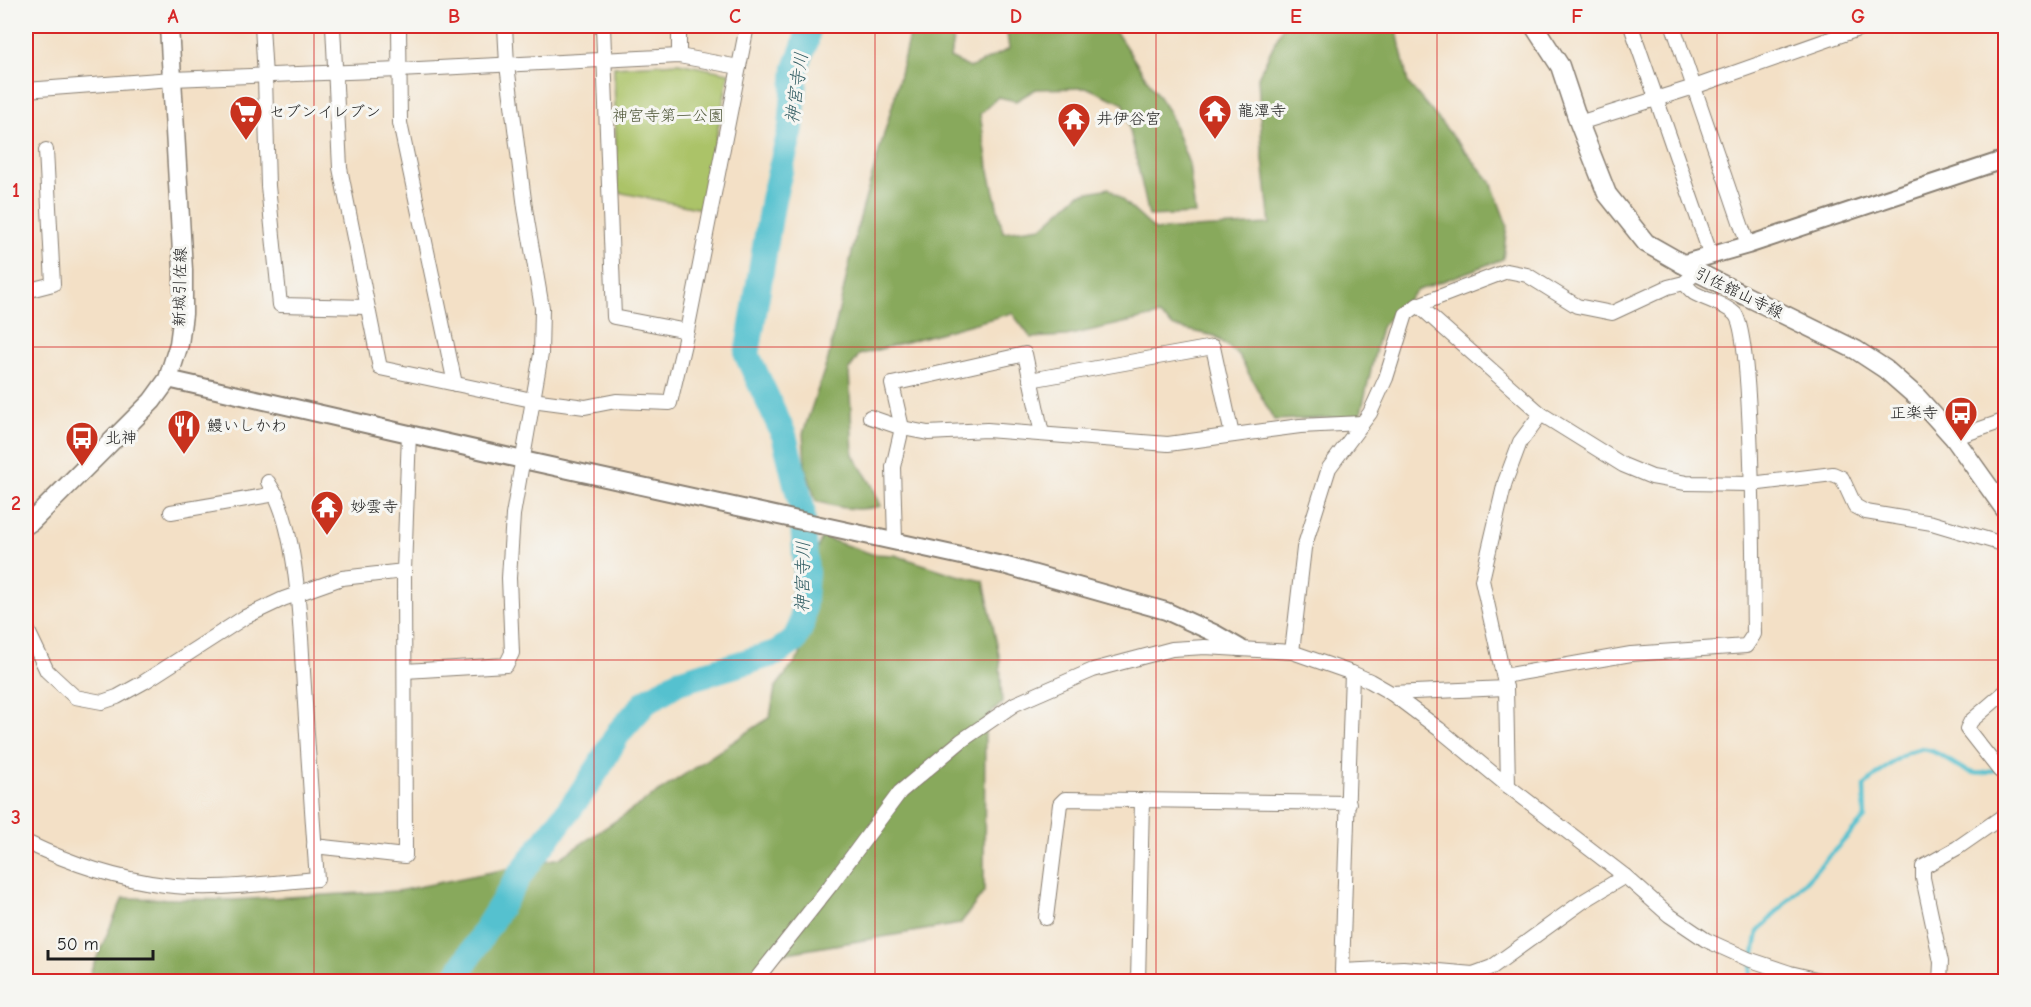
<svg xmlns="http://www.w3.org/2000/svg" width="2031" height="1007" viewBox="0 0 2031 1007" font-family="'Comic Neue','Klee One',sans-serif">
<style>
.green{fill:#abc368;stroke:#647042;stroke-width:1.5}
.forest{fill:#88a95c;stroke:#52623c;stroke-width:1.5}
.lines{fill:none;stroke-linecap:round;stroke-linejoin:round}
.stream{stroke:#55c1cf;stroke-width:4.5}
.river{stroke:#55c1cf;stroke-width:26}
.minor-casing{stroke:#887e71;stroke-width:16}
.tertiary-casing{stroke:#887e71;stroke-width:20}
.secondary-casing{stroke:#887e71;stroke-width:21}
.minor{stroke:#fff;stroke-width:14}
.tertiary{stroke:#fff;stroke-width:16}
.secondary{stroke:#fff;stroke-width:18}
.grid{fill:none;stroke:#d62828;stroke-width:1.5;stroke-opacity:0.55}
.labels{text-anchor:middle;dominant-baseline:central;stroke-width:6;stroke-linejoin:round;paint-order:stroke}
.poi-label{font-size:16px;fill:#1c1c1c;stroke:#f6f6f2;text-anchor:start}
.park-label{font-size:16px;fill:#4e5637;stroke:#f6f6f2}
.street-label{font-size:16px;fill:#1c1c1c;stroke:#f6f6f2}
.water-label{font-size:18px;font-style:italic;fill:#335e64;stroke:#f6f6f2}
.neatline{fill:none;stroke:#d62828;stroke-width:2}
.grid-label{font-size:20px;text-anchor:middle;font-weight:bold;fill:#d62828}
</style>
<rect width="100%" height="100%" fill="#f6f6f2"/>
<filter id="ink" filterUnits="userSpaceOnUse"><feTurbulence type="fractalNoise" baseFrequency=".0167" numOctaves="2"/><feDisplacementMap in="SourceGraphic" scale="12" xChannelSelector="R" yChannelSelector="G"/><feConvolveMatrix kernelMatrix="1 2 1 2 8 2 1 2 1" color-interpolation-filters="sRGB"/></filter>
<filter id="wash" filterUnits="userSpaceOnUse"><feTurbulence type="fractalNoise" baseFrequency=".008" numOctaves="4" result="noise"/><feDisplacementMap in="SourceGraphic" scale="24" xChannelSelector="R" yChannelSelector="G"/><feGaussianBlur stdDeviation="1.35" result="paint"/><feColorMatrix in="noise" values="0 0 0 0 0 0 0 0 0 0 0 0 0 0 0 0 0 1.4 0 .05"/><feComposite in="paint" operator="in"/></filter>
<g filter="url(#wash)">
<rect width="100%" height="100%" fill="#f3e0c6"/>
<path class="green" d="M 678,63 L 729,73 L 702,209 L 617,192 L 614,67 Z"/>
<g class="forest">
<path d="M 911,26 L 955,26 L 950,58 L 970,68 L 1009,49 L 1006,26 L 1112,26 L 1169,112 L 1189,164 L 1195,214 L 1149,216 L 1124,104 L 1088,88 L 1036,89 L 1016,101 L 998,97 L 980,114 L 989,171 L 1003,232 L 1042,227 L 1079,194 L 1109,188 L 1155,230 L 1270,224 L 1262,151 L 1258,77 L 1283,26 L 1396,26 L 1408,83 L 1491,182 L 1507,225 L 1503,259 L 1416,291 L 1381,327 L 1360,417 L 1274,420 L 1239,356 L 1215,336 L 1174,327 L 1159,315 L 1066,336 L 1031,338 L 1012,313 L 859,355 L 849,370 L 853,455 L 872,485 L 881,506 C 858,512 839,508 816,501 L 805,466 L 803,433 L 828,359 L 859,221 L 895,96 Z"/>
<path d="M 822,537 L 872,554 L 895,555 L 953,574 L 984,581 L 1000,660 L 1002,703 L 985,719 L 984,892 L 960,924 L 775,955 L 739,981 L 86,982 L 123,898 L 233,900 L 398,891 L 560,858 L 770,717 L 775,688 L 800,656 L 809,613 L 805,580 Z"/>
</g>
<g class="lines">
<path class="stream" d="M 1749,982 L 1758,932 L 1865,818 L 1864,786 C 1875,777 1898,756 1909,752 C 1943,737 1960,789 1996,769"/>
<path class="river" d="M 453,982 L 521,873 L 581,794 L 599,767 L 619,732 L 646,702 L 678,682 L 776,653 L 794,641 L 802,624 L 806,573 L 802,508 L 784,435 L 747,355 L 773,199 L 791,128 L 796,68 L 806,41 L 808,26"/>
</g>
</g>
<g filter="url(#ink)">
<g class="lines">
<defs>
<g id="minor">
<path d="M 262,26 L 265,77 L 268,186 L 280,305 L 367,307"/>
<path d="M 333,26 L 340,168 L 380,368 L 532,400 L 585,407 L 616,401 L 670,403 L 687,331 L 747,26"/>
<path d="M 399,26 L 400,123 L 455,384"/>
<path d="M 603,26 L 614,317 L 687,331"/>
<path d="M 1631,26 L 1711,256"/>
<path d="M 1673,26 L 1748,245"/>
<path d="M 679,56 L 679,26"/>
<path d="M 26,90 L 172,79 L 399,70 L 679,56 L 739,67"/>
<path d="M 1579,123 L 1694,87 L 1867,26"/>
<path d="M 26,291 L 53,284 L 46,150"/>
<path d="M 1418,305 L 1541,414 L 1623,465 L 1652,477 L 1686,483 L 1751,484 L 1833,474 L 1842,478 L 1855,506 L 1866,512 L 1932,523 L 2006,545"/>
<path d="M 1030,380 L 1213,347 L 1232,435"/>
<path d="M 870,417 L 902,428 L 928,433 L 987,430 L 1168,444 L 1300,426 L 1362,423"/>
<path d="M 1954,438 L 2006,420"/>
<path d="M 171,512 L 276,494"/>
<path d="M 895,541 L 893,467 L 902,428 L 892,384 L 1025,354 L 1042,434"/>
<path d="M 26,627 L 47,671 L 75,697 L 102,702 L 117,697 L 144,682 L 245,617 L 283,599 L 342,578 L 404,571 L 409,433"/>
<path d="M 1292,652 L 1304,548 L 1329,468 L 1370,413 L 1386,378 L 1406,314 L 1418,305 L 1507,271 L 1527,275 L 1577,306 L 1612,313 L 1668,287 L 1684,283 L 1697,272"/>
<path d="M 405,671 L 506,665 L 512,653 L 509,578 L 513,515 L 541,354 L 542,308 L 525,208 L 507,65 L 505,26"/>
<path d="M 1352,673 L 1342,971 L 1403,968 L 1473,974 L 1492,967 L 1582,902 L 1625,876"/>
<path d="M 1504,676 L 1631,654 L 1746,646 L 1754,634 C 1753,589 1754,336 1735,314 C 1725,304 1706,300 1694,293 C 1691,291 1687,286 1684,283"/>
<path d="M 2006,691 L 1971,721 L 1967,729 L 2000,771 L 2006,769"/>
<path d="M 1391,693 L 1506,688"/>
<path d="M 1508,786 L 1506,688 L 1482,580 L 1505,482 L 1520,442 L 1541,414"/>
<path d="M 26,842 C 69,863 117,879 165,885 C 215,891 267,883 317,879 C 312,815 308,751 304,687 C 300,631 299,527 268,482"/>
<path d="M 314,846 L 405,856 L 404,571"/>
<path d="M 1046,918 L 1060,804 L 1065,799 L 1349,803"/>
<path d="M 754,982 L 830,886 L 900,792 L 961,741 L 1015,704 L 1093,670 L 1172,649 L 1205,647 L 1292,652 L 1352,673 L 1370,681 L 1391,693 L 1439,729 L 1508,786 L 1625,876 L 1669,915 L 1706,940 L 1748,959 L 1790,973 L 1829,982"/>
<path d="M 1138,982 L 1142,800"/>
<path d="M 1940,982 L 1941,962 L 1923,878 L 1923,867 L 1957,848 L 2006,814"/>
</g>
<g id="tertiary">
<path d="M 1681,264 L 1748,245 L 2006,159"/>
<path d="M 168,379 L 523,460 L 1007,566 L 1166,611 L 1214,633 L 1240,648"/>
</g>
<g id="secondary">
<path d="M 1534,26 L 1560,66 L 1579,123 L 1607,194 L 1646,243 L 1697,272 L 1856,350 L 1885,369 L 1917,397 L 1954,438 L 2006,511"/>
<path d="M 26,525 L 32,521 L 152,401 L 168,379 L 179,344 L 183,314 L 183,270 L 169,26"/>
</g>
</defs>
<use href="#minor" class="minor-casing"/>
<use href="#tertiary" class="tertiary-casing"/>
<use href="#secondary" class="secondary-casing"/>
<use href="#minor" class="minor"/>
<use href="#tertiary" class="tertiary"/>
<use href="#secondary" class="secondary"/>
</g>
</g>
<path class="grid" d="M 314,26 L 314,982M 594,26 L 594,982M 875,26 L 875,982M 1156,26 L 1156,982M 1437,26 L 1437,982M 1717,26 L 1717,982M 26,347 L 2006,347M 26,660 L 2006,660"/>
<defs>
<symbol id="temple-pin" viewBox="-11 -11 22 30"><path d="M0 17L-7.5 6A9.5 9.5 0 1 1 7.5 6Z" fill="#c8321e" stroke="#f6f6f2"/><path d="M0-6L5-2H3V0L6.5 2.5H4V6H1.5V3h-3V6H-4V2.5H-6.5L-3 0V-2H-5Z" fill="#fff"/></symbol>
<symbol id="supermarket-pin" viewBox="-11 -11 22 30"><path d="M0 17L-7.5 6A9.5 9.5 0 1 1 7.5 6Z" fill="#c8321e" stroke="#f6f6f2"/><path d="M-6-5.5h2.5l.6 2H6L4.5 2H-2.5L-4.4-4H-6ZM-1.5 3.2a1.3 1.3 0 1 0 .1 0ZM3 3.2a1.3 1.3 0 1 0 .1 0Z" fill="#fff"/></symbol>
<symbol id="bus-pin" viewBox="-11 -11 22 30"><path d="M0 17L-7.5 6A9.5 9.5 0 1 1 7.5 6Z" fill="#c8321e" stroke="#f6f6f2"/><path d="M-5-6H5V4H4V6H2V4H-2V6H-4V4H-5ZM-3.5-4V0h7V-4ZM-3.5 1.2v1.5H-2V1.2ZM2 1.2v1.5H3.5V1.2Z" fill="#fff"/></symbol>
<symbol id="restaurant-pin" viewBox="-11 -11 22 30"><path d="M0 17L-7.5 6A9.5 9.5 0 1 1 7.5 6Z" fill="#c8321e" stroke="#f6f6f2"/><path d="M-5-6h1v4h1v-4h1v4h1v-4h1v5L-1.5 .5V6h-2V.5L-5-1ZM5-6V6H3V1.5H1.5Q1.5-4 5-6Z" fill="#fff"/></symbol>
</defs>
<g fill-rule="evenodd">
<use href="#temple-pin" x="1196" y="92" width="38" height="52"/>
<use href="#supermarket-pin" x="227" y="93" width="38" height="52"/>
<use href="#temple-pin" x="1055" y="100" width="38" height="52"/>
<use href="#bus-pin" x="1942" y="394" width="38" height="52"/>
<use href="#restaurant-pin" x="165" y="407" width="38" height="52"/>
<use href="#bus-pin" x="63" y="419" width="38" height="52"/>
<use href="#temple-pin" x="308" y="488" width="38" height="52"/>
</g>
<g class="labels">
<g class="poi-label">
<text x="1238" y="111">龍潭寺</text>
<text x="269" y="112">セブンイレブン</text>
<text x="1097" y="119">井伊谷宮</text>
<text x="1938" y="413" text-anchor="end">正楽寺</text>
<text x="207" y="426">鰻いしかわ</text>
<text x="105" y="438">北神</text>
<text x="350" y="507">妙雲寺</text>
</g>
<g class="park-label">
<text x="668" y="116">神宮寺第一公園</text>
</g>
<g class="street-label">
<text transform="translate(180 287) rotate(-89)">新城引佐線</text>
<text transform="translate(1739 293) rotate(26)">引佐舘山寺線</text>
</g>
<g class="water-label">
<text transform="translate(797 88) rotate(-82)">神宮寺川</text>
<text transform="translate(803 577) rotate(-89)">神宮寺川</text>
</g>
</g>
<rect width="2031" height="1007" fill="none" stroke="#f6f6f2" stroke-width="66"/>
<path d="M48 950v9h105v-9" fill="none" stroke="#1c1c1c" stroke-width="3"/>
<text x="57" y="950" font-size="18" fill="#1c1c1c" stroke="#f6f6f2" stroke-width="4.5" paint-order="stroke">50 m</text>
<rect x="33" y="33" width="1965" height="941" class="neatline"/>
<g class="grid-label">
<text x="173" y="23">A</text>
<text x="454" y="23">B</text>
<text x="735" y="23">C</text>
<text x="1016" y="23">D</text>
<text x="1296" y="23">E</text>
<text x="1577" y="23">F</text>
<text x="1858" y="23">G</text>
<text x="16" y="197">1</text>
<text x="16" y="510">2</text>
<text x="16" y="824">3</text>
</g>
</svg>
